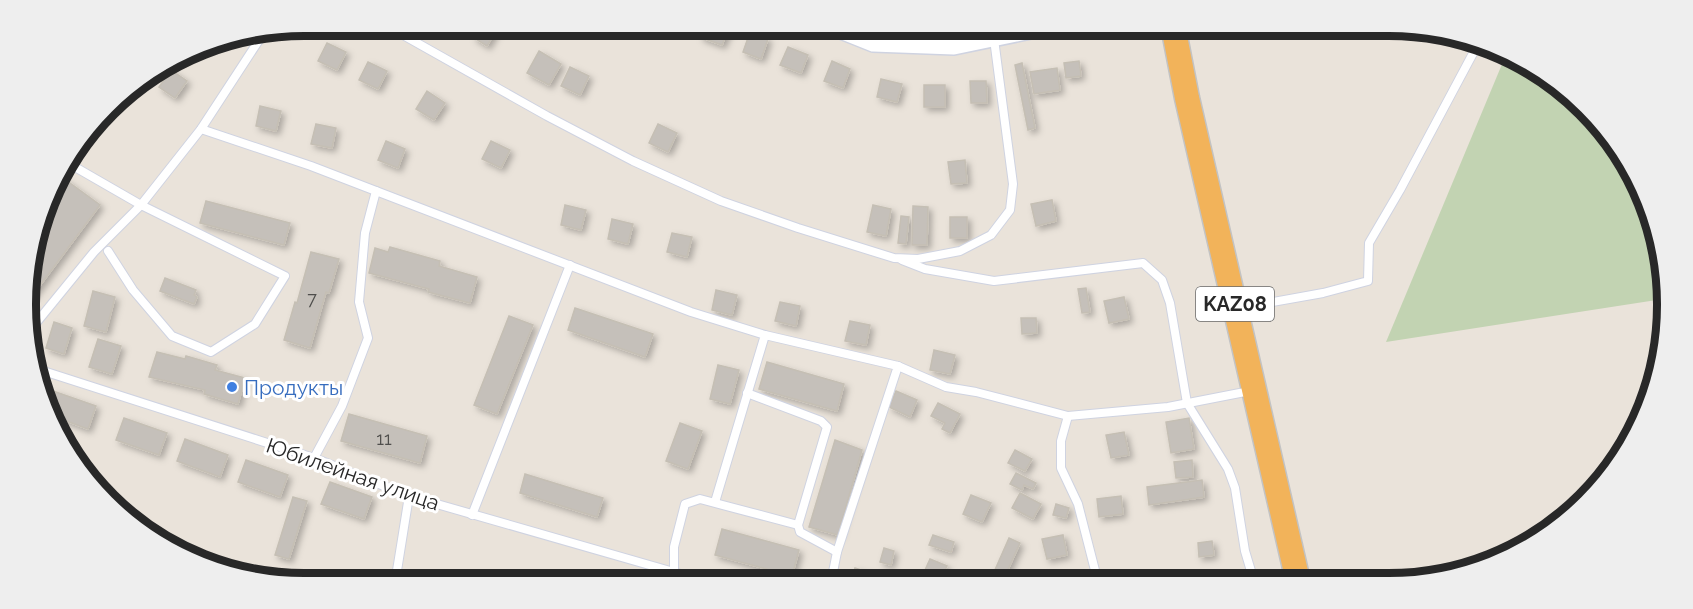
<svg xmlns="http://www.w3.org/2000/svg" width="1693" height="609" viewBox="0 0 1693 609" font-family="Raleway,sans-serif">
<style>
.cemetery{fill:#c2d3b2}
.building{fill:#c5c0ba;stroke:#c5bfb4;stroke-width:1.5;filter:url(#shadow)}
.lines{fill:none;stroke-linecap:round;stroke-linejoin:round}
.service-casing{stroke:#cfd3e1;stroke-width:10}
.minor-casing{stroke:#cfd3e1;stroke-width:18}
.trunk-casing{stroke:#c3c3c3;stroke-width:27}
.service{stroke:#fff;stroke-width:8}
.minor{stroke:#fff;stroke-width:15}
.trunk{stroke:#f2b35a;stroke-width:24}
.shop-dot{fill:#3f7fe0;stroke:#fff;stroke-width:2}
.labels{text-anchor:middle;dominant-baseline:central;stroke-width:6;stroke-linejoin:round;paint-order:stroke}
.number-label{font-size:18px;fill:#4f4e4c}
.shield{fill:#fff;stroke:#686868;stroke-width:1.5}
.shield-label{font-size:20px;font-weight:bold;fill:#282828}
.shop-label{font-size:21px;fill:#366cbe;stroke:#fff;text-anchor:start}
.street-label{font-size:21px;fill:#282828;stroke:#fff}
.rim{fill:none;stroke:#282828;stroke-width:8}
</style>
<defs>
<filter id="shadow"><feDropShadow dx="3.5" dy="3.5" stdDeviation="3" flood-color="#0004"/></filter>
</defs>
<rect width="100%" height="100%" fill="#eae3da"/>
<path class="cemetery" d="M 1505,57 L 1558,83 L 1630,165 L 1665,268 L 1663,299 L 1386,342 Z"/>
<g class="building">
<path d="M 481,26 L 484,26 L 495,32 L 487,46 L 473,37 Z"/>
<path d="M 704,26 L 730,26 L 722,45 L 700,37 Z"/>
<path d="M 887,26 L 912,26 L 907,39 L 885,30 Z"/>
<path d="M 750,32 L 768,39 L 761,59 L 743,52 Z"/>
<path d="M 327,43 L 346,52 L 337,70 L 318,61 Z"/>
<path d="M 788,47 L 808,55 L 801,73 L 780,65 Z"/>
<path d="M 539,51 L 561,64 L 549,85 L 527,73 Z"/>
<path d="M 832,61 L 850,69 L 843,88 L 824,81 Z"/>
<path d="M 1079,61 L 1081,76 L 1066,78 L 1064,63 Z"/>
<path d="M 368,62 L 387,71 L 378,89 L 359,80 Z"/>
<path d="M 1022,63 L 1035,128 L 1028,130 L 1015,65 Z"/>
<path d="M 570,67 L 589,76 L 580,95 L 561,86 Z"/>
<path d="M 1057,68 L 1060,90 L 1034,94 L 1030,72 Z"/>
<path d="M 171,70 L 187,81 L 175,98 L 159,87 Z"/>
<path d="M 881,79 L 902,84 L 897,102 L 877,97 Z"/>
<path d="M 970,81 L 986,81 L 987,103 L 971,103 Z"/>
<rect x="924" y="85" width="21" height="22"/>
<path d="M 427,91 L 445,103 L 434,120 L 416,109 Z"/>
<path d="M 260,106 L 281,111 L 276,131 L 256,126 Z"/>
<path d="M 316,124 L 336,128 L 332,148 L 311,144 Z"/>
<path d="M 658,124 L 677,133 L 668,152 L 649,143 Z"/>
<path d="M 386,141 L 405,149 L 398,168 L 378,160 Z"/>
<path d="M 491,141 L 510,150 L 501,168 L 482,159 Z"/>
<path d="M 965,160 L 967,183 L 951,184 L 948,162 Z"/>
<path d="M 59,175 L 100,205 L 30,299 L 28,268 L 54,181 Z"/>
<path d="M 1052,200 L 1056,221 L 1036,226 L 1031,204 Z"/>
<path d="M 206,201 L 290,223 L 284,245 L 200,223 Z"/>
<path d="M 565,205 L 586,210 L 581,230 L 561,225 Z"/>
<path d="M 873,205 L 891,209 L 886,236 L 867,232 Z"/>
<path d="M 913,206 L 928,207 L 927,245 L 912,245 Z"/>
<path d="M 901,216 L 909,217 L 906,244 L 898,243 Z"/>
<rect x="950" y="217" width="17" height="21"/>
<path d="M 612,219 L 633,224 L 628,244 L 608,239 Z"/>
<path d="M 672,233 L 692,237 L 687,257 L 667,252 Z"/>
<path d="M 390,247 L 440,261 L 439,266 L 477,277 L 470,303 L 428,292 L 429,289 L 369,273 L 375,248 L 388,252 Z"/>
<path d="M 311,252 L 339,259 L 329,293 L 326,292 L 310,348 L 284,340 L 295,302 L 297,303 Z"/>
<path d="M 165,278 L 196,290 L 194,295 L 197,297 L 194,304 L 160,291 Z"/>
<path d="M 1086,288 L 1090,312 L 1082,313 L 1078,289 Z"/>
<path d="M 716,290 L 737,295 L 732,315 L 712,310 Z"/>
<path d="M 93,291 L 115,297 L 106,332 L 84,326 Z"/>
<path d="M 1124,297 L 1129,319 L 1109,323 L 1104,301 Z"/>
<path d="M 780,302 L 800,306 L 796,326 L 775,321 Z"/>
<path d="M 575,308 L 653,334 L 645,357 L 568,330 Z"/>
<path d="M 509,316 L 533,325 L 497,414 L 474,405 Z"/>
<path d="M 1021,318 L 1036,318 L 1037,333 L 1022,334 Z"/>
<path d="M 850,321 L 870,325 L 866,345 L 845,341 Z"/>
<path d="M 54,322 L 72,328 L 64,354 L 46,348 Z"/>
<path d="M 98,339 L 121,346 L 112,374 L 89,367 Z"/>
<path d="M 934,350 L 955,355 L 950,374 L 930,370 Z"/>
<path d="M 157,352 L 185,359 L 186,356 L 217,365 L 215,370 L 245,378 L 238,404 L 204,394 L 205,390 L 149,377 Z"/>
<path d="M 767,362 L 844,384 L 837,411 L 759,389 Z"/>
<path d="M 718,365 L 739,370 L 730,404 L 710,399 Z"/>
<path d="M 53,391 L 96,406 L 88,429 L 53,416 L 48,406 Z"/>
<path d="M 896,391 L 917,400 L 910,417 L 889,407 Z"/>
<path d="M 938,403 L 960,414 L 950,433 L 942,429 L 945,423 L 931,416 Z"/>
<path d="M 349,414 L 427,436 L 420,463 L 341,441 Z"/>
<path d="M 124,418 L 167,433 L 159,455 L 116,440 Z"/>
<path d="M 1189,418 L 1194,449 L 1171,453 L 1166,422 Z"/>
<path d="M 680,423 L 702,431 L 688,469 L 666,461 Z"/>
<path d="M 1124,432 L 1129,455 L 1111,458 L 1106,435 Z"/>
<path d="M 185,439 L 228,455 L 220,477 L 177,461 Z"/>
<path d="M 835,440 L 862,450 L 838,535 L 809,527 Z"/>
<path d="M 1015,450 L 1032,459 L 1025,471 L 1008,463 Z"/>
<path d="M 246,460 L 288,475 L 280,497 L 238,482 Z"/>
<path d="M 1192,460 L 1193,477 L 1176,478 L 1174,462 Z"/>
<path d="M 1016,473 L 1036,483 L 1033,489 L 1024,485 L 1022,490 L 1010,484 Z"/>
<path d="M 525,474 L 603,498 L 597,517 L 520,493 Z"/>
<path d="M 1202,480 L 1204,497 L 1149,505 L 1147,487 Z"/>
<path d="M 330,482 L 372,497 L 364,519 L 321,504 Z"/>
<path d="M 1020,493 L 1041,504 L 1033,519 L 1012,508 Z"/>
<path d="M 971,495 L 991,503 L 982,522 L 963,514 Z"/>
<path d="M 1121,496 L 1123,514 L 1099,517 L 1097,499 Z"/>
<path d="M 293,497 L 307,501 L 289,559 L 275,555 Z"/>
<path d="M 1056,504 L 1069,508 L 1066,518 L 1053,515 Z"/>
<path d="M 722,529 L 799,550 L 792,576 L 715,555 Z"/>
<path d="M 933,535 L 954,542 L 951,552 L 929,545 Z"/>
<path d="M 1063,535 L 1067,555 L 1047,559 L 1042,539 Z"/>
<path d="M 1009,538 L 1020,543 L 1005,576 L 994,572 Z"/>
<path d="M 1212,541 L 1214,555 L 1199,557 L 1198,543 Z"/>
<path d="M 884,548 L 894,551 L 891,565 L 880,562 Z"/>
<path d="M 930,559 L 947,566 L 942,577 L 925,570 Z"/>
<path d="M 217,562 L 238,568 L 236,575 L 215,566 Z"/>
<path d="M 855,568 L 893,580 L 892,582 L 850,582 Z"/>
<path d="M 279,571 L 294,575 L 292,582 L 276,580 Z"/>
<path d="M 1154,573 L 1156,582 L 1126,582 L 1126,578 Z"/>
</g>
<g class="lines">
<defs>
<g id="service">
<path d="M 387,26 L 547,116 L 633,161 L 721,201 L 798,228 L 894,258 L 918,259 L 960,251 L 991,235 L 1010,210 L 1013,184 L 994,39"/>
<path d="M 201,129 L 311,166 L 376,191"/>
<path d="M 108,251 L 133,290 L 172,336 L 211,352 L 255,324 L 285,276 L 141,205 L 201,129 L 263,34"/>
<path d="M 902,260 L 925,269 L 994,281 L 1143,263 L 1162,280 L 1170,303 L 1187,403 L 1228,469 L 1235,488 L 1245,551 L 1254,581"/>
<path d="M 1239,308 L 1323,293 L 1368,281 L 1369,243 L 1400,190 L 1478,44"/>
<path d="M 32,328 L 94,252 L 141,205 L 68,163"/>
<path d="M 765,335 L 898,366 L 837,552 L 831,582"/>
<path d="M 898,366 L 946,387 L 976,392 L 1068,416 L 1168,407 L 1250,391"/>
<path d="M 34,368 L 314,458 L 409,496 L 712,583"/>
<path d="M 747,393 L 821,421 L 827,427 L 798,525 L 800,532 L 837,552"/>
<path d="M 1068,416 L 1061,441 L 1061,468 L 1078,504 L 1098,582"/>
<path d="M 314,458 L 342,406 L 368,338 L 359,302 L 365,233 L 376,191 L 691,312 L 765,335 L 715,502"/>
<path d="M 472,515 L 570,265"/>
<path d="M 674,572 L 674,547 L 685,504 L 700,499 L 798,525"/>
<path d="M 395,583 L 409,496"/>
</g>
<path id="minor" d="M 828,26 L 873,44 L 954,47 L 1055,26"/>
<path id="trunk" d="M 1173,26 L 1187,98 L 1298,581"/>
</defs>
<use href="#service" class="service-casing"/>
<use href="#minor" class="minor-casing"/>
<use href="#trunk" class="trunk-casing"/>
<use href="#service" class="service"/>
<use href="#minor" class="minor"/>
<use href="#trunk" class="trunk"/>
</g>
<circle class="shop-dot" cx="232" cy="387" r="6"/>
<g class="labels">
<g class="number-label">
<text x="312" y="298">7</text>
<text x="384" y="438">11</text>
</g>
<rect class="shield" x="1196" y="287" width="78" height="34" rx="4.5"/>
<g class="shield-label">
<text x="1235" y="304">KAZ08</text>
</g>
<g class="shop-label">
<text x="244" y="387">Продукты</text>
</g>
<g class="street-label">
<text transform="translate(353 474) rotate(19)">Юбилейная улица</text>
</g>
</g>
<path d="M0 0H1693V609H0ZM304 36H1389A268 268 0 0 1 1657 304V305A268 268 0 0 1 1389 573H304A268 268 0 0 1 36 305V304A268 268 0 0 1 304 36Z" fill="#eee" fill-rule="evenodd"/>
<path class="rim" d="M304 36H1389A268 268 0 0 1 1657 304V305A268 268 0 0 1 1389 573H304A268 268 0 0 1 36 305V304A268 268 0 0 1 304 36Z"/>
</svg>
